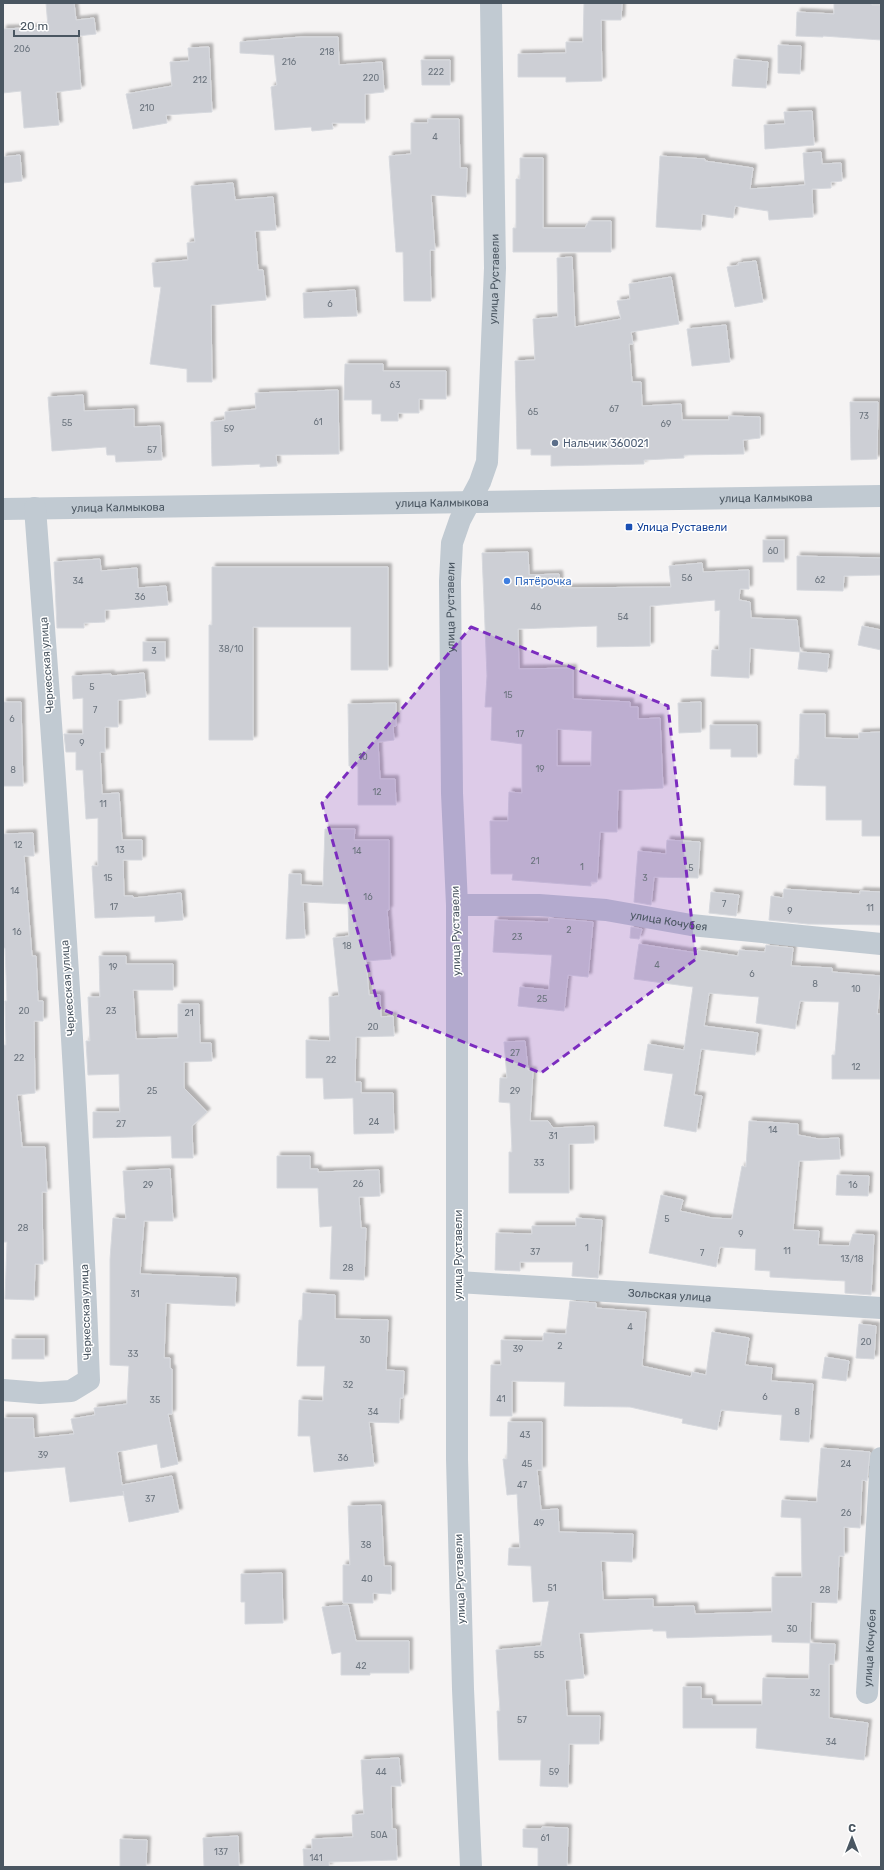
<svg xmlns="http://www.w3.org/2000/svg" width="884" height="1870" viewBox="0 0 884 1870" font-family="Rubik,sans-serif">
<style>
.building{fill:#cdcfd5;stroke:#d7d9de;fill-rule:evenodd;filter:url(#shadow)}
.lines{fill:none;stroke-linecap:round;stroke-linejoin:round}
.minor{stroke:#c1cad2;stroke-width:22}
.marked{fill:#7b2cbf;fill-opacity:0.2;stroke:#7b2cbf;stroke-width:3;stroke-dasharray:8 5;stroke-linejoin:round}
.service-dot{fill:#5c6f8a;stroke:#fff;stroke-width:1.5}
.transit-dot{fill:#1a4fb4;stroke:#fff;stroke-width:1.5}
.shop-dot{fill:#3f7fe0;stroke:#fff;stroke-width:1.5}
.labels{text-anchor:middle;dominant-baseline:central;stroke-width:3;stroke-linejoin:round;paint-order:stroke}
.number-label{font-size:9px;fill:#6b747e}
.street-label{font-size:11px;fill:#4a5661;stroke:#fff}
.service-label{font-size:11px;fill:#4e5e75;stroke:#fff;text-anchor:start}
.transit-label{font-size:11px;fill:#164399;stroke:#fff;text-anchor:start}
.shop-label{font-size:11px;fill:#366cbe;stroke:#fff;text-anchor:start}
</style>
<defs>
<filter id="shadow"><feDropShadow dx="3.5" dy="-3.5" stdDeviation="1" flood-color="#0004"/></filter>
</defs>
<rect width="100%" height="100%" fill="#f5f3f3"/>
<g class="building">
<path d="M 46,3 L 74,3 L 76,20 L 94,18 L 96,34 L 77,36 L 81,89 L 56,92 L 59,125 L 24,128 L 21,91 L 3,93 L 3,29 L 48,27 Z"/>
<path d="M 584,3 L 622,3 L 621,20 L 601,20 L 602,81 L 566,82 L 566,77 L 518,77 L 518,54 L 566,53 L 566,42 L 583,42 Z"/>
<path d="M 834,3 L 872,3 L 872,5 L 881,5 L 881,40 L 823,36 L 823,37 L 796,36 L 797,12 L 834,14 Z"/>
<path d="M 301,37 L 338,37 L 339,65 L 382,62 L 384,92 L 365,94 L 365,123 L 332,123 L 333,129 L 312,131 L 311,127 L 275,130 L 271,87 L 277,85 L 274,55 L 240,53 L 240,42 Z"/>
<path d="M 778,45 L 801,46 L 800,74 L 778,73 Z"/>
<path d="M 209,47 L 212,112 L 166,115 L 167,123 L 133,129 L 126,94 L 172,86 L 170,62 L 189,61 L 188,48 Z"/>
<path d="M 734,59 L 768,62 L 766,88 L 732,86 Z"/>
<path d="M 421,60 L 450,60 L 450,85 L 422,85 Z"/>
<path d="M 812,111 L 814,145 L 765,149 L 764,125 L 785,124 L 784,112 Z"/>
<path d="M 428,119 L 459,119 L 460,168 L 467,168 L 466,197 L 431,195 L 435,250 L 430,250 L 431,301 L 404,301 L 403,252 L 396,252 L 389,156 L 411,154 L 411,123 L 428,123 Z"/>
<path d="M 821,152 L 822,164 L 841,163 L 842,181 L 831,182 L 831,188 L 812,189 L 813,217 L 769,220 L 768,211 L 735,206 L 733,218 L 702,214 L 701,230 L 656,227 L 660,156 L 705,159 L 705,161 L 753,168 L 750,189 L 805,185 L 803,153 Z"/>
<path d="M 20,155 L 22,181 L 3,183 L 3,157 Z"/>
<path d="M 520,158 L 543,158 L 543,228 L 585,228 L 589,221 L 611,221 L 611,252 L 513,252 L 513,228 L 516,228 L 516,179 L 520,179 Z"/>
<path d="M 233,183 L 235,200 L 273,197 L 276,230 L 255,231 L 258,270 L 263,270 L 266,300 L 211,305 L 212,382 L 187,382 L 187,369 L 150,364 L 161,287 L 154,287 L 152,263 L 188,260 L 187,243 L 195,242 L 191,186 Z"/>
<path d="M 572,257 L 575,327 L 621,319 L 617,301 L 630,299 L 629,284 L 671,277 L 679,324 L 631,332 L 633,344 L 629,344 L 632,382 L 641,382 L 642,406 L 681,404 L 682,420 L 729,420 L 729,416 L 760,417 L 760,438 L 743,440 L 744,454 L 684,455 L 684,458 L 644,460 L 644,464 L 551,466 L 551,455 L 531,455 L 531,449 L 517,449 L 515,361 L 535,360 L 533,319 L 558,317 L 557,258 Z"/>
<path d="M 756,261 L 763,302 L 735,307 L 727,267 L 739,265 L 738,263 Z"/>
<path d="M 355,290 L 357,316 L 304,318 L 303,293 Z"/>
<path d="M 726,325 L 730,362 L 692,366 L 687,329 Z"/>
<path d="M 345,364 L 383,364 L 383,371 L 446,371 L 446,399 L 419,399 L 419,413 L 398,413 L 398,421 L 381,421 L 381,414 L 372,414 L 372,400 L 344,400 Z"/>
<path d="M 338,390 L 339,454 L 276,455 L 277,466 L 260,467 L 260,464 L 212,466 L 211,422 L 225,420 L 225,412 L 256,409 L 255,393 Z"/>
<path d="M 83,395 L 84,411 L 134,409 L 134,427 L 160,426 L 162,460 L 116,462 L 115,455 L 107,455 L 106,447 L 52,451 L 48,397 Z"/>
<path d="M 850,402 L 878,402 L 877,459 L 851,460 Z"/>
<rect x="763" y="540" width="21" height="22"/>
<path d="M 528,552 L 529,575 L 559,574 L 560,588 L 671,587 L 669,566 L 702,563 L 703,572 L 749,570 L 749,589 L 740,589 L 739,600 L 750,602 L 751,618 L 797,620 L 800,652 L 750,648 L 749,678 L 711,676 L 712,650 L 719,650 L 720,610 L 715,611 L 715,600 L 650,606 L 650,646 L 597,647 L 597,626 L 518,629 L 519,669 L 573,668 L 573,699 L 630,702 L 630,707 L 638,707 L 638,719 L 660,718 L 663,788 L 618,790 L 617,832 L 600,832 L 597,882 L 591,882 L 591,886 L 512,880 L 513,874 L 491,874 L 490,821 L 508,821 L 509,792 L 522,793 L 522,744 L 491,740 L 492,707 L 485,707 L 487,676 L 482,553 ZM 557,729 L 592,731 L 591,766 L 557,766 Z"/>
<path d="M 797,556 L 881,558 L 881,575 L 844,576 L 843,591 L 797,590 Z"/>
<path d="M 100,559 L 101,571 L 137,568 L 138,588 L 166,586 L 168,605 L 105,610 L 105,622 L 84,623 L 84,628 L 57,628 L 54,562 Z"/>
<path d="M 212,567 L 388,567 L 388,670 L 351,670 L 351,627 L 253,627 L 253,740 L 209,740 L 209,625 L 212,625 Z"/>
<path d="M 862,626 L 881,630 L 881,650 L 858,645 Z"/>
<rect x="143" y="642" width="22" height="19"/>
<path d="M 800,652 L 829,654 L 827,672 L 798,669 Z"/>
<path d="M 144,673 L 146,697 L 118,700 L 118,727 L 105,727 L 105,752 L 100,752 L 102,794 L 119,793 L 122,840 L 142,840 L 142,860 L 123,860 L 124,896 L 133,896 L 133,898 L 181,893 L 183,920 L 155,922 L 155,916 L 95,918 L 92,866 L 98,866 L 98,818 L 86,819 L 83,770 L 76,770 L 76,752 L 66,752 L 64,734 L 83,734 L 83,698 L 73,699 L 72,676 L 111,674 L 111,676 Z"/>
<path d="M 3,702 L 21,702 L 23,786 L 3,786 Z"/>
<path d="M 701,702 L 701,732 L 679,733 L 678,703 Z"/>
<path d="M 396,703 L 396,726 L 393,726 L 394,740 L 378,742 L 380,779 L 395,779 L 396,805 L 358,805 L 358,766 L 349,766 L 348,704 Z"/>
<path d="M 800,714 L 825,714 L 825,738 L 859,739 L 859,733 L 881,732 L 881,836 L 862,836 L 862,820 L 826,820 L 826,786 L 794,785 L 795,759 L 799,759 Z"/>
<path d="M 710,725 L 757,725 L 757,757 L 731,757 L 731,749 L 710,749 Z"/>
<path d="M 325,829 L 355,829 L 354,840 L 389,840 L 389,910 L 387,910 L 391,959 L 366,961 L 369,995 L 380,995 L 381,1017 L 393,1016 L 394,1036 L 356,1037 L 355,1082 L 361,1082 L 361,1093 L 393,1093 L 394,1133 L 354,1134 L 353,1098 L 324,1099 L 323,1078 L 306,1078 L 306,1040 L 330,1041 L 329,997 L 339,996 L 333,938 L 349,936 L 348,904 L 303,902 L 305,938 L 286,939 L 289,874 L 301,874 L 301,885 L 323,886 Z"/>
<path d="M 33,833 L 34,856 L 24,856 L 32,956 L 36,956 L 38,1001 L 43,1001 L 43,1021 L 34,1021 L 35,1093 L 17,1095 L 22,1147 L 45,1147 L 47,1192 L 42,1192 L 43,1264 L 35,1264 L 34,1300 L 5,1299 L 7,1242 L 3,1242 L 3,1045 L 6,1045 L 5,1001 L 7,1001 L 5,948 L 3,948 L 3,834 Z"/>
<path d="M 667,840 L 700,842 L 698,878 L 654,877 L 651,905 L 634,902 L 638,851 L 666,854 Z"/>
<path d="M 784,889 L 860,894 L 860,891 L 881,892 L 881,925 L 808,924 L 769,920 L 771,896 L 783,898 Z"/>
<path d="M 711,892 L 739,895 L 736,916 L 709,913 Z"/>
<path d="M 549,918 L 593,922 L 588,977 L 568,975 L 564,1011 L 518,1006 L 520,987 L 549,990 L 552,955 L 493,952 L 495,920 L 549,922 Z"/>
<path d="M 631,927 L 642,929 L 639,939 L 630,938 Z"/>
<path d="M 639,944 L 697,953 L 698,950 L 738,956 L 739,950 L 765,952 L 766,945 L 793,948 L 791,966 L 832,968 L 832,972 L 881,976 L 877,1014 L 881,1014 L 880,1079 L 832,1079 L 832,1055 L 835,1055 L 839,1002 L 800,1001 L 795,1029 L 756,1023 L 759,997 L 709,993 L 704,1026 L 758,1033 L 755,1055 L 701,1049 L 694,1095 L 702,1096 L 696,1132 L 664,1126 L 673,1074 L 644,1070 L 648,1044 L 684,1050 L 693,987 L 634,979 Z"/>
<path d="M 99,956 L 126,956 L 126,964 L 173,964 L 173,990 L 133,990 L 136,1039 L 178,1038 L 178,1004 L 199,1004 L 200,1043 L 211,1043 L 212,1061 L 184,1062 L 184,1088 L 207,1112 L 192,1126 L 193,1158 L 172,1158 L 171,1136 L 93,1138 L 93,1112 L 120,1112 L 119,1074 L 88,1075 L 86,1041 L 90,1041 L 88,997 L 100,997 Z"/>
<path d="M 525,1041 L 528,1070 L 533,1071 L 530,1121 L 548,1121 L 553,1128 L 594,1126 L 594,1143 L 569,1144 L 569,1193 L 509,1193 L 509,1152 L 512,1152 L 510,1103 L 499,1102 L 500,1078 L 507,1078 L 504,1042 Z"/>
<path d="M 749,1121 L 798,1124 L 798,1135 L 819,1139 L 839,1138 L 840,1159 L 799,1161 L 793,1230 L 819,1231 L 818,1245 L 849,1246 L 853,1234 L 874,1235 L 871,1295 L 845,1293 L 845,1281 L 770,1277 L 770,1271 L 755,1270 L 756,1249 L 720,1247 L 716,1267 L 649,1253 L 661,1195 L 683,1200 L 680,1211 L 712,1218 L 732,1219 L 742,1166 L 746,1167 Z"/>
<path d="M 277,1156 L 310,1156 L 310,1169 L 318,1169 L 318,1172 L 379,1170 L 380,1196 L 359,1197 L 361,1228 L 366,1228 L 364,1280 L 330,1279 L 332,1226 L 320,1227 L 318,1188 L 277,1188 Z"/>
<path d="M 170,1169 L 173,1221 L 144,1221 L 140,1274 L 236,1278 L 235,1306 L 166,1303 L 164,1358 L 170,1358 L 170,1368 L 172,1369 L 172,1414 L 168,1414 L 178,1464 L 161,1468 L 157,1444 L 117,1452 L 122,1485 L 172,1476 L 179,1512 L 129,1522 L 123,1491 L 124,1495 L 70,1502 L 65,1467 L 3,1472 L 3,1418 L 33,1418 L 34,1438 L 74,1434 L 71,1419 L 95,1415 L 94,1408 L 127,1404 L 129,1366 L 110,1365 L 110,1259 L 113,1218 L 126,1219 L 123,1171 Z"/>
<path d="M 837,1175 L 869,1176 L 868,1196 L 836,1195 Z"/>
<path d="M 576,1218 L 602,1220 L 598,1278 L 572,1276 L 573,1262 L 520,1262 L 520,1271 L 495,1270 L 496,1233 L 532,1234 L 532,1226 L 576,1226 Z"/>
<path d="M 303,1293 L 335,1295 L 335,1319 L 388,1320 L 386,1370 L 404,1371 L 403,1398 L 400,1398 L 399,1423 L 369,1422 L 374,1466 L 314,1472 L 310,1436 L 298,1436 L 299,1400 L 323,1401 L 325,1366 L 297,1366 L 299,1320 L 302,1320 Z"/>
<path d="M 570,1301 L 596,1303 L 596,1308 L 646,1312 L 642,1366 L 691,1377 L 692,1372 L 706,1375 L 712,1332 L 749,1338 L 745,1365 L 772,1368 L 771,1381 L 813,1384 L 809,1442 L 780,1440 L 782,1415 L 721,1410 L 717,1430 L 682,1423 L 683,1419 L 630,1407 L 564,1406 L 565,1382 L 512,1381 L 512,1416 L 490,1416 L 491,1365 L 501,1365 L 501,1340 L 543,1341 L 544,1333 L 566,1334 Z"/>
<path d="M 859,1324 L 876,1326 L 874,1359 L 856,1358 Z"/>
<rect x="12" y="1339" width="32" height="20"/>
<path d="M 825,1357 L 849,1361 L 846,1381 L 822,1378 Z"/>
<path d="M 508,1422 L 542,1422 L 542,1470 L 537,1470 L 541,1510 L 558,1509 L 559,1532 L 633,1534 L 632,1562 L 601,1561 L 603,1600 L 653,1599 L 653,1607 L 694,1606 L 695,1614 L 772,1612 L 772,1577 L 802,1577 L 801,1518 L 781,1517 L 782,1500 L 817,1502 L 821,1448 L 870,1452 L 867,1481 L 862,1480 L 860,1528 L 844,1527 L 844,1556 L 839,1556 L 837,1603 L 811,1602 L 810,1643 L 772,1642 L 772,1635 L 667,1638 L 666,1631 L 653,1631 L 653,1629 L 579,1633 L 584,1678 L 565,1680 L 567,1716 L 600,1716 L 599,1744 L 569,1744 L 568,1787 L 540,1786 L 541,1760 L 499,1760 L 497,1711 L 500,1711 L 496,1650 L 541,1646 L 549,1601 L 533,1602 L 531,1566 L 508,1565 L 509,1548 L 520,1548 L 517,1494 L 507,1495 L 503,1459 L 507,1459 Z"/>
<path d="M 381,1505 L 384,1566 L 391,1566 L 391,1594 L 373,1593 L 373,1603 L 343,1603 L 343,1565 L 350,1565 L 348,1506 Z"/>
<path d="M 282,1573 L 283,1623 L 245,1624 L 245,1602 L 241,1602 L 241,1574 Z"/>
<path d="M 348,1605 L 356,1641 L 409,1641 L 409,1673 L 370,1673 L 370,1675 L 341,1675 L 341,1652 L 332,1654 L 322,1607 Z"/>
<path d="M 810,1643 L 835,1644 L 834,1664 L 829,1664 L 829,1718 L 868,1723 L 864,1760 L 756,1748 L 757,1728 L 683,1728 L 683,1687 L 701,1687 L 701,1699 L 712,1699 L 712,1705 L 762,1705 L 763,1678 L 809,1679 Z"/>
<path d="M 399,1758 L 401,1786 L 391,1786 L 392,1829 L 396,1829 L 397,1860 L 329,1862 L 329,1867 L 304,1867 L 303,1849 L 312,1849 L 312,1839 L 353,1837 L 352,1815 L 364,1814 L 361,1760 Z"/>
<path d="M 542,1827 L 568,1828 L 567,1867 L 538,1867 L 538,1848 L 523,1847 L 523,1829 L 542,1829 Z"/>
<path d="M 238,1836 L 239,1867 L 204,1867 L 203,1838 Z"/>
<path d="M 120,1839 L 147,1840 L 146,1867 L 120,1867 Z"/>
</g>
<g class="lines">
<g class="minor">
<path id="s1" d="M 3,509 L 881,496"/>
<path id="s2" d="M 457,905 L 539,905 L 606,910 L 691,925 L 881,944"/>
<path id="s3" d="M 458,1282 L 881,1308"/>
<path d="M 3,1390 L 40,1393 L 71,1391 L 89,1380 C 78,1089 57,798 35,508"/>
<path id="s4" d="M 867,1693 L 881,1458"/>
<path id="s5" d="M 471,1867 L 463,1689 L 457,1459 L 457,905 L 452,793 L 450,581 L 452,543 L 460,520 L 480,482 L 487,462 L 495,268 L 491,3"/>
</g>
</g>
<path class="marked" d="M 471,627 L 668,706 L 696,959 L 541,1073 L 379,1008 L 322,803 Z"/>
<circle class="service-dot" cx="555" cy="443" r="4"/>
<rect class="transit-dot" x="625" y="523" width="8" height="8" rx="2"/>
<circle class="shop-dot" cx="507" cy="581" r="4"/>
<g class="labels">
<g class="number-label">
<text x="22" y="49">206</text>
<text x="327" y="52">218</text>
<text x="289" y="62">216</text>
<text x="436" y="72">222</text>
<text x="371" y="78">220</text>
<text x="200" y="80">212</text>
<text x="147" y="108">210</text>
<text x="435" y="137">4</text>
<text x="330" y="304">6</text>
<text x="395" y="385">63</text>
<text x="614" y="409">67</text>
<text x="533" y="412">65</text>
<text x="864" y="416">73</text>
<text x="318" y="422">61</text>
<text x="67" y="423">55</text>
<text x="666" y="424">69</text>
<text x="229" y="429">59</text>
<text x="152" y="450">57</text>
<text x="773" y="551">60</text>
<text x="687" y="578">56</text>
<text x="820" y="580">62</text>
<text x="78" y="581">34</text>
<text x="140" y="597">36</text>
<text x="536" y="607">46</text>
<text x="623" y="617">54</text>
<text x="231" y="649">38/10</text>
<text x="154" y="651">3</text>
<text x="92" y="687">5</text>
<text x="508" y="695">15</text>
<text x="95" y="710">7</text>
<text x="12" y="719">6</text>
<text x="520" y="734">17</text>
<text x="82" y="743">9</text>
<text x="363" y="757">10</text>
<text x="540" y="769">19</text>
<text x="13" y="770">8</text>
<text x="377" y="792">12</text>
<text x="103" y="804">11</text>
<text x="18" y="845">12</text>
<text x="120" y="850">13</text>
<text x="357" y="851">14</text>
<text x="535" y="861">21</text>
<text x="582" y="867">1</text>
<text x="691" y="868">5</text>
<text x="108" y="878">15</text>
<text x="645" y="878">3</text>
<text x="15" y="891">14</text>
<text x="368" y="897">16</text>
<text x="724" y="904">7</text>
<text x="114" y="907">17</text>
<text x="870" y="908">11</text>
<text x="790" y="911">9</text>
<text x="569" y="930">2</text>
<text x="17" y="932">16</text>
<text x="517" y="937">23</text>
<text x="347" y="946">18</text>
<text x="657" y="965">4</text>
<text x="113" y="967">19</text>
<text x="752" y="974">6</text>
<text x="815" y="984">8</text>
<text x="856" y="989">10</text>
<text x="542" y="999">25</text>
<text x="24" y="1011">20</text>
<text x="111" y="1011">23</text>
<text x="189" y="1013">21</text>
<text x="373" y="1027">20</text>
<text x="515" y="1053">27</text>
<text x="19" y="1058">22</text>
<text x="331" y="1060">22</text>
<text x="856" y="1067">12</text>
<text x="152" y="1091">25</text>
<text x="515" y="1091">29</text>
<text x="374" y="1122">24</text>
<text x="121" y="1124">27</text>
<text x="773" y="1130">14</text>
<text x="553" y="1136">31</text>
<text x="539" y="1163">33</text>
<text x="358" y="1184">26</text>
<text x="148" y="1185">29</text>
<text x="853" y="1185">16</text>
<text x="667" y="1219">5</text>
<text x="23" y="1228">28</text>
<text x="741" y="1234">9</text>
<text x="587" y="1248">1</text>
<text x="787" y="1251">11</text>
<text x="535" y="1252">37</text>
<text x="702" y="1253">7</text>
<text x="852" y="1259">13/18</text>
<text x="348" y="1268">28</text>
<text x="135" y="1294">31</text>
<text x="630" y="1327">4</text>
<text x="365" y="1340">30</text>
<text x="866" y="1342">20</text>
<text x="560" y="1346">2</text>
<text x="518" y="1349">39</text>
<text x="133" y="1354">33</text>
<text x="348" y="1385">32</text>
<text x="765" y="1397">6</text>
<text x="501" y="1399">41</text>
<text x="155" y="1400">35</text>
<text x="373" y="1412">34</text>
<text x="797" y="1412">8</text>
<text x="525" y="1435">43</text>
<text x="43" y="1455">39</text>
<text x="343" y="1458">36</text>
<text x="527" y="1464">45</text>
<text x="846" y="1464">24</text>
<text x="522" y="1485">47</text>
<text x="150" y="1499">37</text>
<text x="846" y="1513">26</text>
<text x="539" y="1523">49</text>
<text x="366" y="1545">38</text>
<text x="367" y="1579">40</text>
<text x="552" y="1588">51</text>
<text x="825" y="1590">28</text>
<text x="792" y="1629">30</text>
<text x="539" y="1655">55</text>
<text x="361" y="1666">42</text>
<text x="815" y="1693">32</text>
<text x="522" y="1720">57</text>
<text x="831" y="1742">34</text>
<text x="381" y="1772">44</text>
<text x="554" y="1772">59</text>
<text x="379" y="1835">50А</text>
<text x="545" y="1838">61</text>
<text x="221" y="1852">137</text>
<text x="316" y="1858">141</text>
</g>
<g class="street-label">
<text stroke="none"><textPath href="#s5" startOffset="1596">улица Руставели</textPath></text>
<text stroke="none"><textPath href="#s1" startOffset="763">улица Калмыкова</textPath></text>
<text stroke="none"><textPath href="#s1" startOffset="439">улица Калмыкова</textPath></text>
<text stroke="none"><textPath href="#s1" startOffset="115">улица Калмыкова</textPath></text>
<text stroke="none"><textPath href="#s5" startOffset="1260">улица Руставели</textPath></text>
<text transform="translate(47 665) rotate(-94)">Черкесская улица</text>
<text stroke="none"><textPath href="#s2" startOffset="213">улица Кочубея</textPath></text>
<text transform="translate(456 931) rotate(-91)">улица Руставели</text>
<text transform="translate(68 988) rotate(-94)">Черкесская улица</text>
<text transform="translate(458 1255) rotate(-90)">улица Руставели</text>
<text stroke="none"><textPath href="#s3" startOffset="212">Зольская улица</textPath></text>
<text transform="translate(86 1312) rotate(-92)">Черкесская улица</text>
<text transform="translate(460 1579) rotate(-92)">улица Руставели</text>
<text stroke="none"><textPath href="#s4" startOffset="45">улица Кочубея</textPath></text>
</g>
<g class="service-label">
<text x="563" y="443">Нальчик 360021</text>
</g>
<g class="transit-label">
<text x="637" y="527">Улица Руставели</text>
</g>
<g class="shop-label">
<text x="515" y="581">Пятёрочка</text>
</g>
</g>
<rect width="884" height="1870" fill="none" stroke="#4a5661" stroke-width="8"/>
<g transform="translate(852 1838)" stroke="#ffffff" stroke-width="3" paint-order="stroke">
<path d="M0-3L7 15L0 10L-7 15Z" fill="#4a5661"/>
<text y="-6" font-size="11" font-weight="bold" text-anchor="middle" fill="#4a5661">С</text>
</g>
<path d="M14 30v6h65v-6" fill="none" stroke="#4a5661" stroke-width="2"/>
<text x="20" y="30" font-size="12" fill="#4a5661" stroke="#ffffff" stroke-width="3" paint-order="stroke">20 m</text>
</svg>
